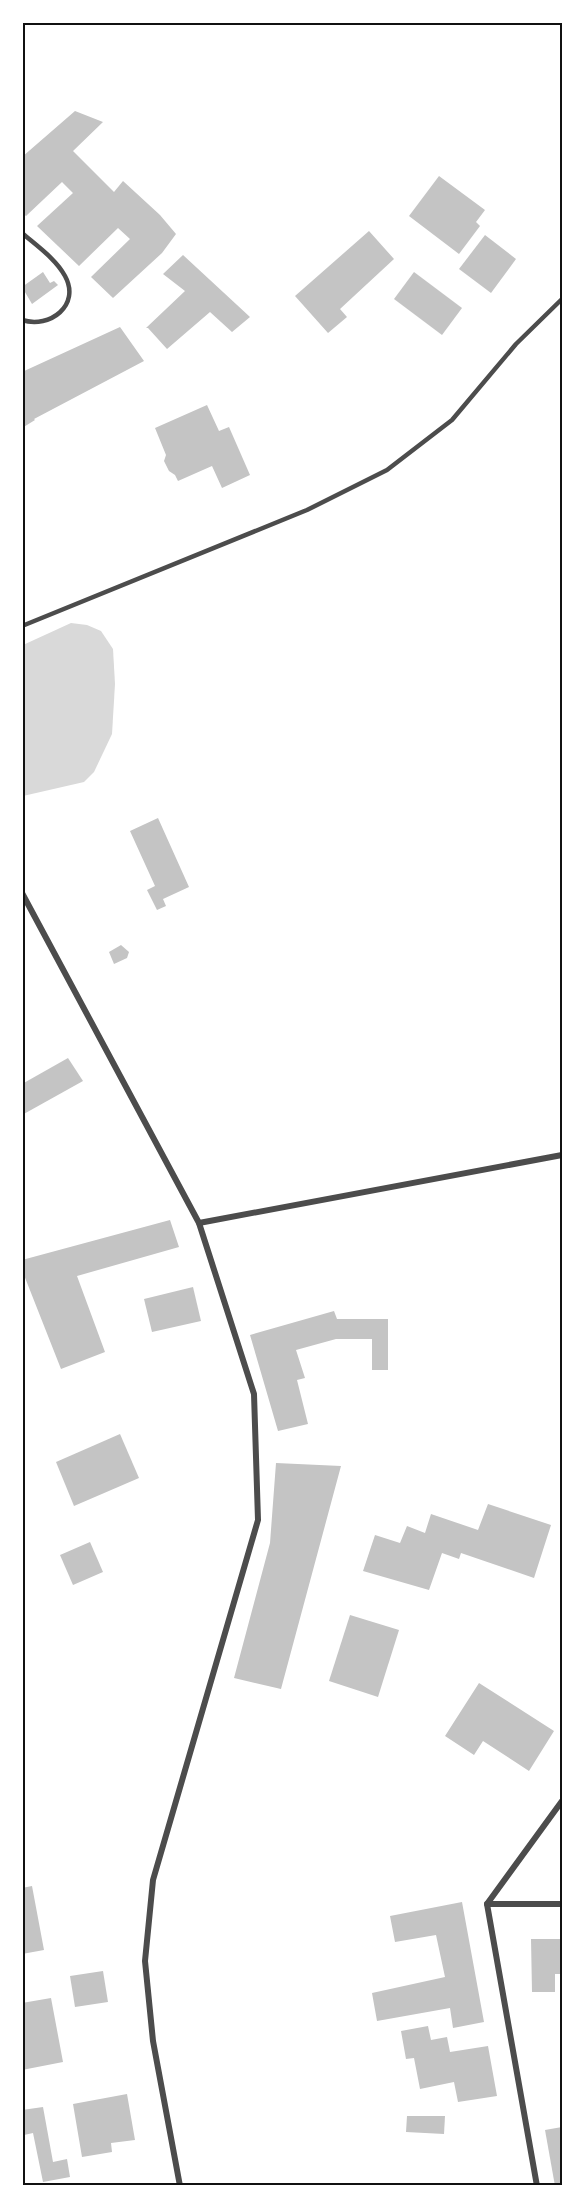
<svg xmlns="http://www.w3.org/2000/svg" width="585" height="2208" viewBox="0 0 585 2208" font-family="Raleway,sans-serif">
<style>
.water{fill:#d9d9d9}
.building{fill:#c4c4c4}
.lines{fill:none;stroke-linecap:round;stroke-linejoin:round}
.service{stroke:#4c4c4c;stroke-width:4.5}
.minor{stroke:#4c4c4c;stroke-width:6}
.neatline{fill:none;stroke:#111;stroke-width:2}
</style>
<rect width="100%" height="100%" fill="#fff"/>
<path class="water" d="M 71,623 L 87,625 L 101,631 L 113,649 L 115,684 L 112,734 L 94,772 L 84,782 L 23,796 L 23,645 Z"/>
<g class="building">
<path d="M 75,111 L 103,122 L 73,151 L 114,192 L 123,181 L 160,215 L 176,234 L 162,253 L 113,298 L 91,277 L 130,239 L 118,228 L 79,266 L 37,226 L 73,193 L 62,182 L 26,216 L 22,213 L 22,157 Z"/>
<path d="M 439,176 L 485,210 L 476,222 L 480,226 L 459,254 L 409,216 Z"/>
<path d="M 369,231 L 394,259 L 340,309 L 347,317 L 328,333 L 295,296 Z"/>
<path d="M 485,235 L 516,259 L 491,293 L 459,269 Z"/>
<path d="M 183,255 L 250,317 L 232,332 L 210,312 L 167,349 L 148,328 L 146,328 L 185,291 L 163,274 Z"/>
<path d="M 43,272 L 50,283 L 54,281 L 58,285 L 32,304 L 22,287 Z"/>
<path d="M 414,272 L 462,308 L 442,335 L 394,299 Z"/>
<path d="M 120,327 L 144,361 L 34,419 L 35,420 L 22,428 L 22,372 Z"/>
<path d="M 207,405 L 219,431 L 229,427 L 250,475 L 222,488 L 212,466 L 178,481 L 175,475 L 169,471 L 164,461 L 166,455 L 155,428 Z"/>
<path d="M 158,818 L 189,887 L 163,899 L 166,906 L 157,910 L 147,890 L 155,886 L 130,831 Z"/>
<path d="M 121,945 L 129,952 L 127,958 L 114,964 L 109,952 Z"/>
<path d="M 68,1058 L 83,1081 L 22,1115 L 22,1084 Z"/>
<path d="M 170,1220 L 179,1247 L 77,1276 L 105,1352 L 61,1369 L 22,1270 L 22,1260 Z"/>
<path d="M 193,1287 L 201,1321 L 152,1332 L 144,1299 Z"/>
<path d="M 334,1311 L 337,1319 L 388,1319 L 388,1370 L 372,1370 L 372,1339 L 336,1339 L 296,1350 L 305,1378 L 297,1380 L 308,1424 L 278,1431 L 250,1335 Z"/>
<path d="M 120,1434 L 139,1478 L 74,1506 L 56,1462 Z"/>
<path d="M 276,1463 L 341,1466 L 281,1689 L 234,1678 L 270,1543 Z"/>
<path d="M 488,1504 L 551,1525 L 534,1578 L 461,1553 L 459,1559 L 442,1553 L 429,1590 L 363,1571 L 375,1535 L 400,1543 L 407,1526 L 425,1533 L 431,1514 L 478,1530 Z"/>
<path d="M 90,1542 L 103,1572 L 73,1585 L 60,1555 Z"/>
<path d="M 350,1615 L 399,1630 L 378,1697 L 329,1681 Z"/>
<path d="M 479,1683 L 554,1731 L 529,1771 L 483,1741 L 474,1755 L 445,1736 Z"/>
<path d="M 32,1886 L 44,1950 L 22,1954 L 22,1888 Z"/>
<path d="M 462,1902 L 484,2022 L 453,2028 L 450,2008 L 377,2021 L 372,1993 L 445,1977 L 436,1935 L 395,1942 L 390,1916 Z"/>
<path d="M 531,1939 L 562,1939 L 562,1974 L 555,1974 L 555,1992 L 532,1992 Z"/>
<path d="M 103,1971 L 108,2002 L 75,2007 L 70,1976 Z"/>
<path d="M 51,1998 L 63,2062 L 22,2070 L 22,2003 Z"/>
<path d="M 428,2026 L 431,2040 L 447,2037 L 450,2052 L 488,2046 L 497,2096 L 458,2102 L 454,2082 L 420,2089 L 414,2058 L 406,2059 L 401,2031 Z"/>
<path d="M 127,2094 L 135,2140 L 111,2143 L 112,2152 L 82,2157 L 73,2104 Z"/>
<path d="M 43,2107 L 53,2162 L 67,2159 L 70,2177 L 43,2182 L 33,2133 L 24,2135 L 22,2110 Z"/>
<path d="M 407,2116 L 445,2116 L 444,2134 L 406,2132 Z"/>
<path d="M 562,2127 L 562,2186 L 555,2186 L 545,2130 Z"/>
</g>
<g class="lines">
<g class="service">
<path d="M 22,233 C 37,246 56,259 65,276 C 81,305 50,329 22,320"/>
<path d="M 22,626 L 307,510 L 387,470 L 452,420 L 516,344 L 562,299"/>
</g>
<g class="minor">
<path d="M 22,893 L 199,1223 L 254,1394 L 258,1520 L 153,1880 L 145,1961 L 153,2041 L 180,2186"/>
<path d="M 199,1223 L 562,1155"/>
<path d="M 487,1904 L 562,1904"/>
<path d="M 537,2186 L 487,1904 L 562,1801"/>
</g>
</g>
<rect width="585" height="2208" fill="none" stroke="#ffffff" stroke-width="48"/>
<rect x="24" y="24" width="537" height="2160" class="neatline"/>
</svg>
